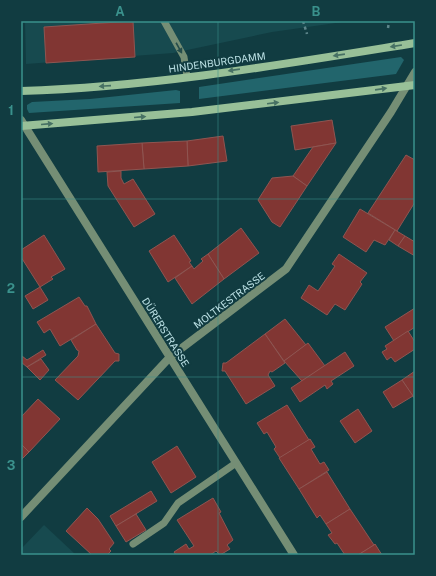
<svg xmlns="http://www.w3.org/2000/svg" width="436" height="576" viewBox="0 0 436 576" font-family="'Public Sans',sans-serif">
<style>
.built{fill:#174a4f}
.green{fill:#22656c}
.building{fill:#813633;stroke:#8f5551}
.lines{fill:none;stroke-linecap:round;stroke-linejoin:round}
.path{stroke:#5e868b;stroke-width:2.5;stroke-dasharray:3 3;stroke-linecap:butt}
.service{stroke:#758e75;stroke-width:7}
.minor{stroke:#758e75;stroke-width:8}
.secondary{stroke:#98c098;stroke-width:8}
.oneway{fill:#477164}
.oneway2{fill:#254c4b}
.grid{fill:none;stroke:#3a918c;stroke-width:1;stroke-opacity:0.55}
.labels{text-anchor:middle;dominant-baseline:central;stroke-width:4;stroke-linejoin:round;paint-order:stroke}
.street-label{font-size:10px;fill:#bce1e5;stroke:#113c41}
.neatline{fill:none;stroke:#3a918c;stroke-width:1.5}
.grid-label{font-size:13px;text-anchor:middle;font-weight:bold;fill:#3a918c}
</style>
<rect width="100%" height="100%" fill="#113c41"/>
<g class="built">
<path d="M 25,21 L 350,21 L 272,32 L 173,53 L 26,64 Z"/>
<path d="M 44,525 L 76,555 L 21,555 L 21,549 Z"/>
</g>
<g class="green">
<path d="M 401,57 L 404,60 L 396,74 L 199,99 L 199,87 Z"/>
<path d="M 176,90 L 180,91 L 180,103 L 29,113 L 27,109 L 27,105 L 32,102 L 90,99 Z"/>
</g>
<g class="building">
<path d="M 133,21 L 135,57 L 46,63 L 44,27 Z"/>
<path d="M 332,120 L 336,143 L 295,150 L 291,126 Z"/>
<path d="M 223,136 L 227,161 L 188,166 L 187,141 Z"/>
<path d="M 187,141 L 188,166 L 144,169 L 142,143 Z"/>
<path d="M 142,143 L 144,169 L 98,172 L 97,146 Z"/>
<path d="M 336,143 L 307,186 L 293,176 L 313,147 Z"/>
<path d="M 406,155 L 415,160 L 415,202 L 397,231 L 368,213 Z"/>
<path d="M 121,171 L 121,178 L 124,184 L 133,179 L 155,214 L 134,227 L 108,186 L 107,172 Z"/>
<path d="M 293,176 L 307,186 L 280,227 L 272,222 L 258,200 L 272,178 Z"/>
<path d="M 360,209 L 395,230 L 385,245 L 374,240 L 366,252 L 343,237 Z"/>
<path d="M 241,228 L 259,253 L 224,279 L 208,254 Z"/>
<path d="M 395,230 L 405,236 L 398,246 L 389,240 Z"/>
<path d="M 44,235 L 65,269 L 51,277 L 53,279 L 40,287 L 21,257 L 21,250 Z"/>
<path d="M 174,235 L 191,261 L 189,262 L 192,266 L 168,282 L 149,251 Z"/>
<path d="M 405,236 L 415,242 L 415,256 L 398,246 Z"/>
<path d="M 208,254 L 224,279 L 192,304 L 175,278 L 192,266 L 194,269 L 203,261 L 201,259 Z"/>
<path d="M 339,254 L 367,273 L 360,282 L 362,284 L 345,310 L 335,304 L 327,315 L 301,298 L 309,285 L 318,291 L 335,266 L 332,264 Z"/>
<path d="M 40,287 L 48,300 L 33,309 L 25,296 Z"/>
<path d="M 79,297 L 85,306 L 87,306 L 96,324 L 60,346 L 50,329 L 44,333 L 37,322 Z"/>
<path d="M 415,308 L 415,327 L 394,341 L 385,327 Z"/>
<path d="M 285,319 L 306,345 L 284,361 L 265,334 Z"/>
<path d="M 96,324 L 115,353 L 119,354 L 119,361 L 115,361 L 78,400 L 55,380 L 78,356 L 79,351 L 77,350 L 71,340 Z"/>
<path d="M 408,331 L 415,342 L 415,349 L 395,362 L 391,357 L 387,360 L 382,352 L 387,349 L 385,346 Z"/>
<path d="M 265,334 L 285,363 L 272,372 L 270,371 L 268,375 L 275,386 L 246,404 L 225,371 L 222,371 L 223,363 L 226,363 Z"/>
<path d="M 308,343 L 325,366 L 302,381 L 284,361 Z"/>
<path d="M 43,350 L 46,355 L 27,367 L 21,362 L 22,356 L 27,360 Z"/>
<path d="M 345,352 L 354,366 L 331,381 L 333,384 L 327,389 L 325,385 L 300,402 L 291,388 Z"/>
<path d="M 41,359 L 49,370 L 40,380 L 27,367 Z"/>
<path d="M 415,371 L 415,399 L 402,380 Z"/>
<path d="M 402,380 L 413,396 L 393,408 L 383,392 Z"/>
<path d="M 38,399 L 60,419 L 29,452 L 21,444 L 21,417 Z"/>
<path d="M 287,405 L 309,440 L 280,458 L 274,449 L 276,447 L 267,432 L 264,434 L 257,423 Z"/>
<path d="M 358,409 L 372,431 L 355,443 L 340,421 Z"/>
<path d="M 310,439 L 315,447 L 311,449 L 320,464 L 324,462 L 329,470 L 299,489 L 279,458 Z"/>
<path d="M 21,444 L 29,452 L 21,460 Z"/>
<path d="M 177,446 L 196,477 L 171,493 L 152,462 Z"/>
<path d="M 327,472 L 350,509 L 326,524 L 320,515 L 317,518 L 299,489 Z"/>
<path d="M 151,491 L 157,501 L 116,526 L 110,516 Z"/>
<path d="M 213,498 L 221,512 L 219,513 L 233,540 L 227,545 L 230,549 L 220,555 L 216,551 L 210,555 L 176,555 L 174,552 L 186,544 L 189,549 L 194,546 L 177,520 Z"/>
<path d="M 87,508 L 98,519 L 114,543 L 109,549 L 111,551 L 107,555 L 92,555 L 66,531 Z"/>
<path d="M 350,509 L 374,545 L 358,555 L 345,555 L 337,543 L 335,544 L 328,535 L 332,533 L 326,524 Z"/>
<path d="M 136,514 L 146,530 L 126,542 L 116,526 Z"/>
<path d="M 375,544 L 382,555 L 358,555 L 374,545 Z"/>
</g>
<g class="lines">
<g class="path">
<path d="M 303,21 L 307,34"/>
<path d="M 388,28 L 389,22"/>
</g>
<g class="service">
<path d="M 164,21 L 184,57 L 187,77"/>
<path d="M 133,544 L 164,523 L 178,503 L 236,463"/>
</g>
<g class="minor">
<path d="M 21,120 L 294,555"/>
<path d="M 21,517 L 170,357 L 286,269 L 391,112 L 415,72"/>
</g>
<g class="secondary">
<path d="M 21,91 C 153,87 285,64 415,43"/>
<path d="M 21,126 L 192,112 L 415,85"/>
</g>
</g>
<defs><path id="oneway-solid" d="M-6-.8H1V-3.2L6.5 0L1 3.2V.8H-6Z"/></defs>
<g class="oneway">
<use href="#oneway-solid" transform="translate(396 46) rotate(171)"/>
<use href="#oneway-solid" transform="translate(339 55) rotate(172)"/>
<use href="#oneway-solid" transform="translate(234 70) rotate(172)"/>
<use href="#oneway-solid" transform="translate(105 86) rotate(176)"/>
<use href="#oneway-solid" transform="translate(381 89) rotate(-8)"/>
<use href="#oneway-solid" transform="translate(273 103) rotate(-7)"/>
<use href="#oneway-solid" transform="translate(140 117) rotate(-5)"/>
<use href="#oneway-solid" transform="translate(47 124) rotate(-5)"/>
</g>
<use class="oneway2" href="#oneway-solid" transform="translate(179 48) rotate(61)"/>
<path class="grid" d="M 218,21 L 218,555M 21,199 L 415,199M 21,377 L 415,377"/>
<g class="labels">
<g class="street-label">
<text transform="translate(217 62) rotate(-8)">HINDENBURGDAMM</text>
<text transform="translate(229 300) rotate(-37)">MOLTKESTRASSE</text>
<text transform="translate(166 332) rotate(58)">DÜRERSTRASSE</text>
</g>
</g>
<rect width="436" height="576" fill="none" stroke="#113c41" stroke-width="44"/>
<rect x="22" y="22" width="392" height="532" class="neatline"/>
<g class="grid-label">
<text x="120" y="16">A</text>
<text x="316" y="16">B</text>
<text x="11" y="115">1</text>
<text x="11" y="293">2</text>
<text x="11" y="470">3</text>
</g>
</svg>
